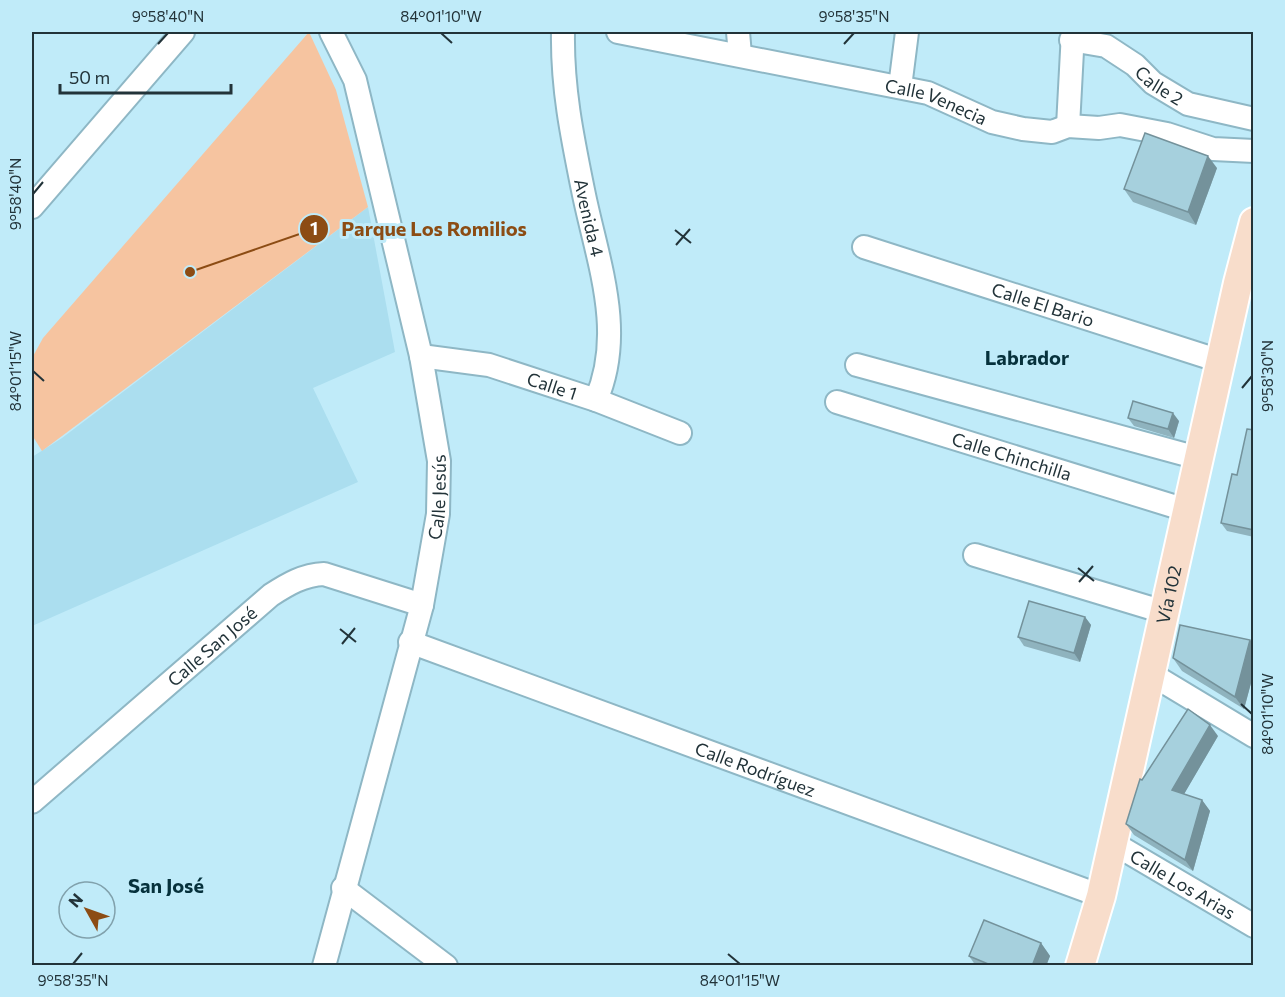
<svg xmlns="http://www.w3.org/2000/svg" width="1285" height="997" viewBox="0 0 1285 997" font-family="Commissioner,sans-serif">
<style>
.built{fill:#abdeef}
.green{fill:#f6c4a0}
.lines{fill:none;stroke-linecap:round;stroke-linejoin:round}
.minor-casing{stroke:#8eb7c5;stroke-width:26}
.major-casing{stroke:#fff;stroke-width:32}
.minor{stroke:#fff;stroke-width:22}
.major{stroke:#f8ddcb;stroke-width:28}
.wall{fill:#8fb3be}
.shaded-wall{fill:#74929b}
.building{fill:#a6d0dd;stroke:#74929b;stroke-width:1.5}
.ticks{fill:none;stroke:#223339;stroke-width:2}
.labels{text-anchor:middle;dominant-baseline:central;stroke-width:6;stroke-linejoin:round;paint-order:stroke}
.street-label{font-size:18px;fill:#223339;stroke:#c0ebf9}
.neighbourhood-label{font-size:20px;font-weight:bold;fill:#06313c;stroke:#c0ebf9}
.leader{fill:none;stroke:#8c4c14;stroke-width:2}
.callout-dot{fill:#8c4c14;stroke:#c0ebf9;stroke-width:2}
.mark-label{font-size:18px;text-anchor:middle;font-weight:bold;fill:#fff}
.callout-label{font-size:20px;text-anchor:middle;font-weight:bold;fill:#8c4c14;stroke:#c0ebf9;stroke-width:6;stroke-linejoin:round;paint-order:stroke}
.neatline{fill:none;stroke:#223339;stroke-width:2}
.ticks-label{font-size:15px;text-anchor:middle;fill:#223339}
</style>
<rect width="100%" height="100%" fill="#c0ebf9"/>
<path class="built" d="M 368,207 L 395,352 L 313,388 L 358,482 L 32,626 L 32,457 L 62,438 Z"/>
<path class="green" d="M 309,32 L 336,90 L 368,207 L 42,451 L 32,435 L 32,358 L 43,338 Z"/>
<g class="lines">
<defs>
<g id="minor">
<path id="s1" d="M 563,32 C 562,87 572,136 583,190 C 597,260 626,331 596,400"/>
<path id="s2" d="M 618,32 L 928,93 L 992,122 L 1023,129 L 1052,132 L 1068,126 L 1099,128 L 1120,125 L 1167,134 L 1213,149 L 1254,151"/>
<path d="M 738,32 L 740,55"/>
<path id="s3" d="M 1071,40 L 1106,46 L 1135,65 L 1153,83 L 1188,104 L 1254,119"/>
<path d="M 900,87 L 907,32"/>
<path d="M 1068,126 L 1073,32"/>
<path d="M 32,207 L 183,32"/>
<path id="s4" d="M 864,247 L 1220,361"/>
<path id="s5" d="M 421,356 L 489,365 L 596,400 L 680,433"/>
<path d="M 857,365 L 1198,458"/>
<path id="s6" d="M 837,402 L 1186,510"/>
<path d="M 975,555 L 1164,612"/>
<path id="s7" d="M 410,642 L 1101,896"/>
<path d="M 1151,674 L 1254,736"/>
<path id="s8" d="M 32,802 L 271,595 C 288,584 303,575 324,574 L 422,605"/>
<path id="s9" d="M 1113,843 L 1254,926"/>
<path d="M 343,888 L 446,966"/>
<path id="s10" d="M 324,966 L 422,605 L 438,514 L 439,461 L 421,356 L 355,80 L 331,32"/>
</g>
<g id="major">
<path id="s11" d="M 1080,966 L 1101,896 L 1238,283 L 1254,222"/>
</g>
</defs>
<use href="#minor" class="minor-casing"/>
<use href="#major" class="major-casing"/>
<use href="#minor" class="minor"/>
<use href="#major" class="major"/>
</g>
<g class="wall">
<path d="M 1217,168 L 1196,225 L 1133,202 L 1124,189 Z"/>
<path d="M 1128,418 L 1179,421 L 1174,438 L 1134,426 Z"/>
<path d="M 1254,430 L 1254,537 L 1227,531 L 1221,523 L 1237,475 Z"/>
<path d="M 1085,617 L 1091,625 L 1080,662 L 1024,646 L 1018,637 Z"/>
<path d="M 1250,640 L 1254,645 L 1254,672 L 1244,709 L 1182,671 L 1173,658 Z"/>
<path d="M 1218,736 L 1184,794 L 1202,800 L 1210,811 L 1193,871 L 1134,835 L 1126,824 L 1142,780 Z"/>
<path d="M 1041,943 L 1050,956 L 1046,966 L 976,966 L 969,956 Z"/>
</g>
<g class="shaded-wall">
<path d="M 1208,156 L 1217,168 L 1196,225 L 1188,212 Z"/>
<path d="M 1173,413 L 1179,421 L 1174,438 L 1168,429 Z"/>
<path d="M 1085,617 L 1091,625 L 1080,662 L 1074,653 Z"/>
<path d="M 1250,640 L 1254,645 L 1254,672 L 1244,709 L 1235,697 Z"/>
<path d="M 1210,725 L 1218,736 L 1180,801 L 1172,790 Z"/>
<path d="M 1202,800 L 1210,811 L 1193,871 L 1185,860 Z"/>
<path d="M 1041,943 L 1050,956 L 1046,966 L 1032,966 Z"/>
</g>
<g class="building">
<path d="M 1145,133 L 1208,156 L 1188,212 L 1124,189 Z"/>
<path d="M 1133,401 L 1173,413 L 1168,429 L 1128,418 Z"/>
<path d="M 1247,429 L 1254,430 L 1254,530 L 1221,523 L 1232,474 L 1237,475 Z"/>
<path d="M 1029,601 L 1085,617 L 1074,653 L 1018,637 Z"/>
<path d="M 1180,625 L 1250,640 L 1235,697 L 1173,658 Z"/>
<path d="M 1188,709 L 1210,725 L 1172,790 L 1202,800 L 1185,860 L 1126,824 L 1140,779 L 1142,780 Z"/>
<path d="M 984,920 L 1041,943 L 1032,966 L 993,966 L 969,956 Z"/>
</g>
<path class="ticks" d="M 441,33 L 452,43M 158,44 L 168,33M 844,44 L 854,33M 33,194 L 43,182M 675,230 L 691,243M 676,245 L 690,229M 33,371 L 44,381M 1242,388 L 1252,376M 1078,568 L 1094,581M 1079,582 L 1093,566M 340,629 L 356,642M 342,644 L 355,628M 1241,704 L 1252,714M 728,954 L 740,964M 73,964 L 82,953"/>
<g class="labels">
<g class="street-label">
<text stroke="none"><textPath href="#s3" startOffset="102">Calle 2</textPath></text>
<text stroke="none"><textPath href="#s2" startOffset="326">Calle Venecia</textPath></text>
<text stroke="none"><textPath href="#s1" startOffset="188">Avenida 4</textPath></text>
<text stroke="none"><textPath href="#s4" startOffset="188">Calle El Bario</textPath></text>
<text stroke="none"><textPath href="#s5" startOffset="135">Calle 1</textPath></text>
<text stroke="none"><textPath href="#s6" startOffset="183">Calle Chinchilla</textPath></text>
<text stroke="none"><textPath href="#s10" startOffset="483">Calle Jesús</textPath></text>
<text stroke="none"><textPath href="#s11" startOffset="382">Vía 102</textPath></text>
<text stroke="none"><textPath href="#s8" startOffset="238">Calle San José</textPath></text>
<text stroke="none"><textPath href="#s7" startOffset="368">Calle Rodríguez</textPath></text>
<text stroke="none"><textPath href="#s9" startOffset="81">Calle Los Arias</textPath></text>
</g>
<g class="neighbourhood-label">
<text x="1027" y="357">Labrador</text>
<text x="166" y="885">San José</text>
</g>
</g>
<path class="leader" d="M190 272L314 229"/>
<g class="callout-dot">
<circle cx="190" cy="272" r="6"/>
<circle cx="314" cy="229" r="15"/>
</g>
<g class="mark-label">
<text x="314" y="235">1</text>
</g>
<g class="callout-label">
<text x="434" y="236">Parque Los Romilios</text>
</g>
<rect width="1285" height="997" fill="none" stroke="#c0ebf9" stroke-width="66"/>
<g transform="translate(87 910) rotate(310)"><circle r="28" fill="#c0ebf9" stroke="#81a1ac" stroke-width="1.5"/>
<path d="M0-4.5L10 22L0 15L-10 22Z" fill="#8c4c14"/>
<text y="-9" font-size="16" font-weight="bold" text-anchor="middle" fill="#223339">N</text>
</g>
<path d="M60 84v9h171v-9" fill="none" stroke="#223339" stroke-width="3"/>
<text x="69" y="84" font-size="18" fill="#223339" stroke="#c0ebf9" stroke-width="4.5" paint-order="stroke">50 m</text>
<rect x="33" y="33" width="1219" height="931" class="neatline"/>
<g class="ticks-label">
<text x="168" y="22">9°58'40"N</text>
<text x="441" y="22">84°01'10"W</text>
<text x="854" y="22">9°58'35"N</text>
<text transform="translate(16 194) rotate(-90)" y="5">9°58'40"N</text>
<text transform="translate(16 371) rotate(-90)" y="5">84°01'15"W</text>
<text transform="translate(1268 376) rotate(-90)" y="5">9°58'30"N</text>
<text transform="translate(1268 714) rotate(-90)" y="5">84°01'10"W</text>
<text x="73" y="986">9°58'35"N</text>
<text x="740" y="986">84°01'15"W</text>
</g>
</svg>
